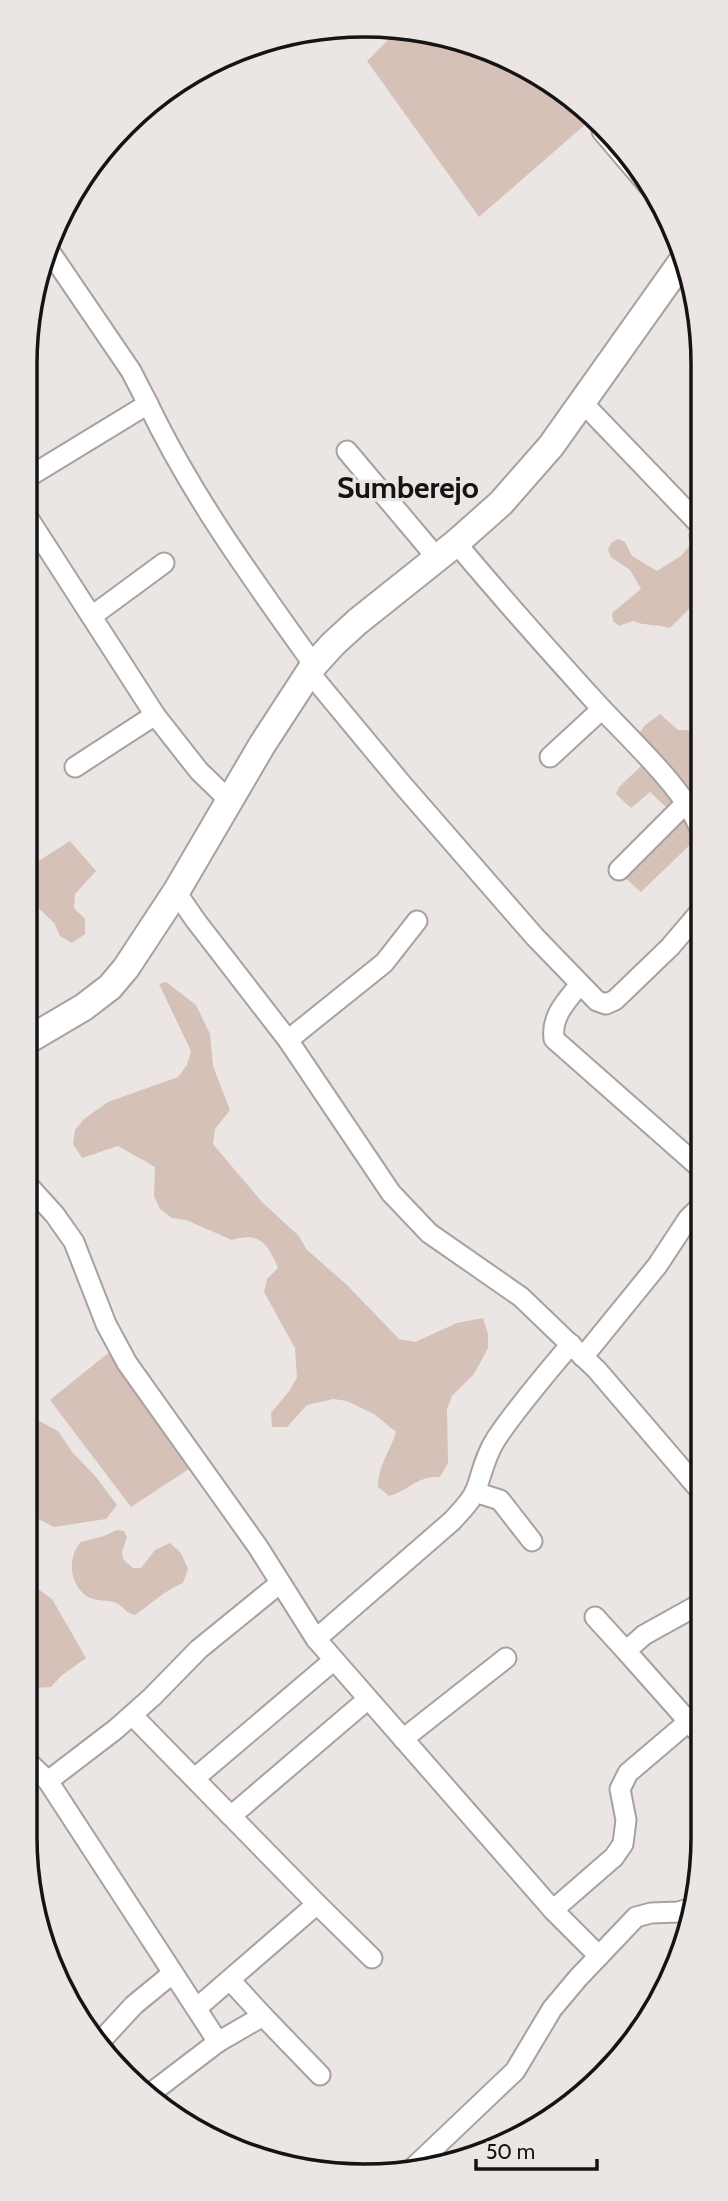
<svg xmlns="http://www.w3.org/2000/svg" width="728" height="2201" viewBox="0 0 728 2201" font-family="Cabin,sans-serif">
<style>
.green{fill:#d5c1b7}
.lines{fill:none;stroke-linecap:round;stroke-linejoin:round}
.street-casing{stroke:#a7a2a0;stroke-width:23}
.secondary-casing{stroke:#a7a2a0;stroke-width:30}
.street{stroke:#fff;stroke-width:19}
.secondary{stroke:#fff;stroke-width:26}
.labels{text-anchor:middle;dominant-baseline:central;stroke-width:7;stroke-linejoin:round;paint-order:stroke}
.quarter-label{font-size:30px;font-weight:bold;fill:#151313;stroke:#ebe6e4}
.rim{fill:none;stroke:#151313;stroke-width:3.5}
</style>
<rect width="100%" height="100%" fill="#ebe6e4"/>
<g class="green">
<path d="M 397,31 L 431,31 L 533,70 L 594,117 L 479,217 L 367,61 Z"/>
<path d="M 691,531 L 700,537 L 700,598 L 670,628 C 657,624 644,626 633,621 L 619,626 L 613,621 L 612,613 L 641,589 L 630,570 L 611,557 L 608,550 L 611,543 L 618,539 L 625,542 L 632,556 L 657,571 L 681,556 L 690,545 L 688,534 Z"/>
<path d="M 660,714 L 678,730 L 688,730 L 700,744 L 699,836 L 641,892 L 614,868 L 669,810 L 650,792 L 631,808 L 616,794 L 619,787 L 654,754 L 639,735 L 644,726 Z"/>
<path d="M 70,841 L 96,871 L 75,894 L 74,908 L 85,919 L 85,934 L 72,943 L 60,936 L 54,923 L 29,899 L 29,867 Z"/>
<path d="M 166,982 L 196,1005 L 210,1034 L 213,1066 L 230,1110 L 215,1129 L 213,1144 L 262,1202 L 299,1236 L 306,1249 L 347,1285 L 399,1339 L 415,1342 L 457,1323 L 483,1318 L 488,1334 L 488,1348 L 474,1374 L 452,1396 L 447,1409 L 448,1463 L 440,1477 C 416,1476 410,1490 389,1496 L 378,1487 C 378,1465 390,1452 396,1432 L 374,1414 L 347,1401 L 333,1399 L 307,1405 L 287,1427 L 272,1427 L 271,1413 L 290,1390 L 297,1377 L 295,1348 L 264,1292 L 267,1279 L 278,1268 C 268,1244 260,1231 232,1240 L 186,1220 L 172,1218 L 160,1209 L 154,1196 L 155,1167 L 118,1146 L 82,1158 L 73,1144 L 75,1130 L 84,1119 L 108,1102 L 178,1077 L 187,1065 L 191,1051 L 159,984 Z"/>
<path d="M 112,1350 L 195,1465 L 131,1507 L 50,1400 Z"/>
<path d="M 26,1396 L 33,1405 L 36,1419 L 58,1431 L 72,1452 L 96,1477 L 117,1505 L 106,1519 L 54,1527 L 26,1513 Z"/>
<path d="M 117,1530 L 124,1531 L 127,1537 L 122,1552 L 123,1559 L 133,1568 L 141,1568 L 155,1550 L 170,1543 L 181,1553 L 188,1569 L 183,1583 C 165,1590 151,1604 135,1615 C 126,1613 124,1607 116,1603 C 107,1599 97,1602 88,1597 C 69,1585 67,1557 81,1542 L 104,1536 Z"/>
<path d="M 26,1571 L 35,1587 L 52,1599 L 86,1658 L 61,1676 L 51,1687 L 36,1688 L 25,1684 Z"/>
</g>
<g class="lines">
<defs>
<g id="street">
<path d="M 602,131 L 648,185"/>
<path d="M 50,252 L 131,371 L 148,404"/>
<path d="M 583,403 L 700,525"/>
<path d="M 347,451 L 437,558"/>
<path d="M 30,476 L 148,404 C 193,498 254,581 314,665"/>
<path d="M 30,521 L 155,715 L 199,771 L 231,802"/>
<path d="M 456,543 C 503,599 552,654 601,708 C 629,738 685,790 699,827"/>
<path d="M 92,616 L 164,563"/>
<path d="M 309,672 L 401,783 L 535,937 L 597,1001 L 606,1004 L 615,1000 L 670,947 L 699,913"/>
<path d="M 550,757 L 602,709"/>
<path d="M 75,767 L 155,715"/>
<path d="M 619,870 L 686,803"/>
<path d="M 176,892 L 196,921 L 288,1040 L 391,1193 L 429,1233 L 521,1297 L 597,1370 L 698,1488"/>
<path d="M 580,984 C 566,1002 551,1016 554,1039 L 699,1167"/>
<path d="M 288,1040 L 384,963 L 417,921"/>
<path d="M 27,1184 L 55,1215 L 74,1242 L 106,1324 L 127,1363 L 258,1547 L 316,1639 L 553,1910 L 599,1956"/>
<path d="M 583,1357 L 657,1266 L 688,1219 L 698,1209"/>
<path d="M 475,1492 L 500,1500 L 532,1541"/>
<path d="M 595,1617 L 626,1651"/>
<path d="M 316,1639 L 452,1521 C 460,1512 471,1502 476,1490 C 482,1473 485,1456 496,1439 C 518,1406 545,1375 571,1344"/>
<path d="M 132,1715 L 317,1904 L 372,1958"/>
<path d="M 697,1731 L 626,1651 L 644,1635 L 698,1605"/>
<path d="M 403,1739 L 506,1658"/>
<path d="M 25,1759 L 48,1781 L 116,1729 L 152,1697 L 199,1649 L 279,1584"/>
<path d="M 195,1778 L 334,1660"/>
<path d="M 48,1781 L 218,2042"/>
<path d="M 231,1816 L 368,1699"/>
<path d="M 553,1910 L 614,1857 L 623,1844 L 626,1820 L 620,1789 L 628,1773 L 688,1722"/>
<path d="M 230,1980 L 263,2016"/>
<path d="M 198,2007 L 317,1904"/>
<path d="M 98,2044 L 134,2005 L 173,1973"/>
<path d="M 151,2093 L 218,2042 L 263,2016 L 320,2075"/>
<path d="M 413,2168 L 515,2071 L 552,2009 L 578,1978 L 636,1917 L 651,1913 L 678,1912 L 696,1907"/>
</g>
<path id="secondary" d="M 28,1040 L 84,1007 L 110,987 L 126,968 L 176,892 L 262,745 L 314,665 L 333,644 L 357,622 L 456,543 L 501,503 L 551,446 L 683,260"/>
</defs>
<use href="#street" class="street-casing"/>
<use href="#secondary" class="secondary-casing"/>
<use href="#street" class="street"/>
<use href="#secondary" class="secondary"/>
</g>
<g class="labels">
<g class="quarter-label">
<text x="408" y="487">Sumberejo</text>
</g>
</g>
<path d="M0 0H728V2201H0ZM364 37H364A327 327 0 0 1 691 364V1837A327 327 0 0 1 364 2164H364A327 327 0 0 1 37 1837V364A327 327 0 0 1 364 37Z" fill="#ebe6e4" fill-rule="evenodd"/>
<path class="rim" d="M364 37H364A327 327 0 0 1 691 364V1837A327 327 0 0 1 364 2164H364A327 327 0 0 1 37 1837V364A327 327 0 0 1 364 37Z"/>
<path d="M476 2159v10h121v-10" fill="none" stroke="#151313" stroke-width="3.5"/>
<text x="486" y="2159" font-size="21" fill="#151313" stroke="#ebe6e4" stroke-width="5" paint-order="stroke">50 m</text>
</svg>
